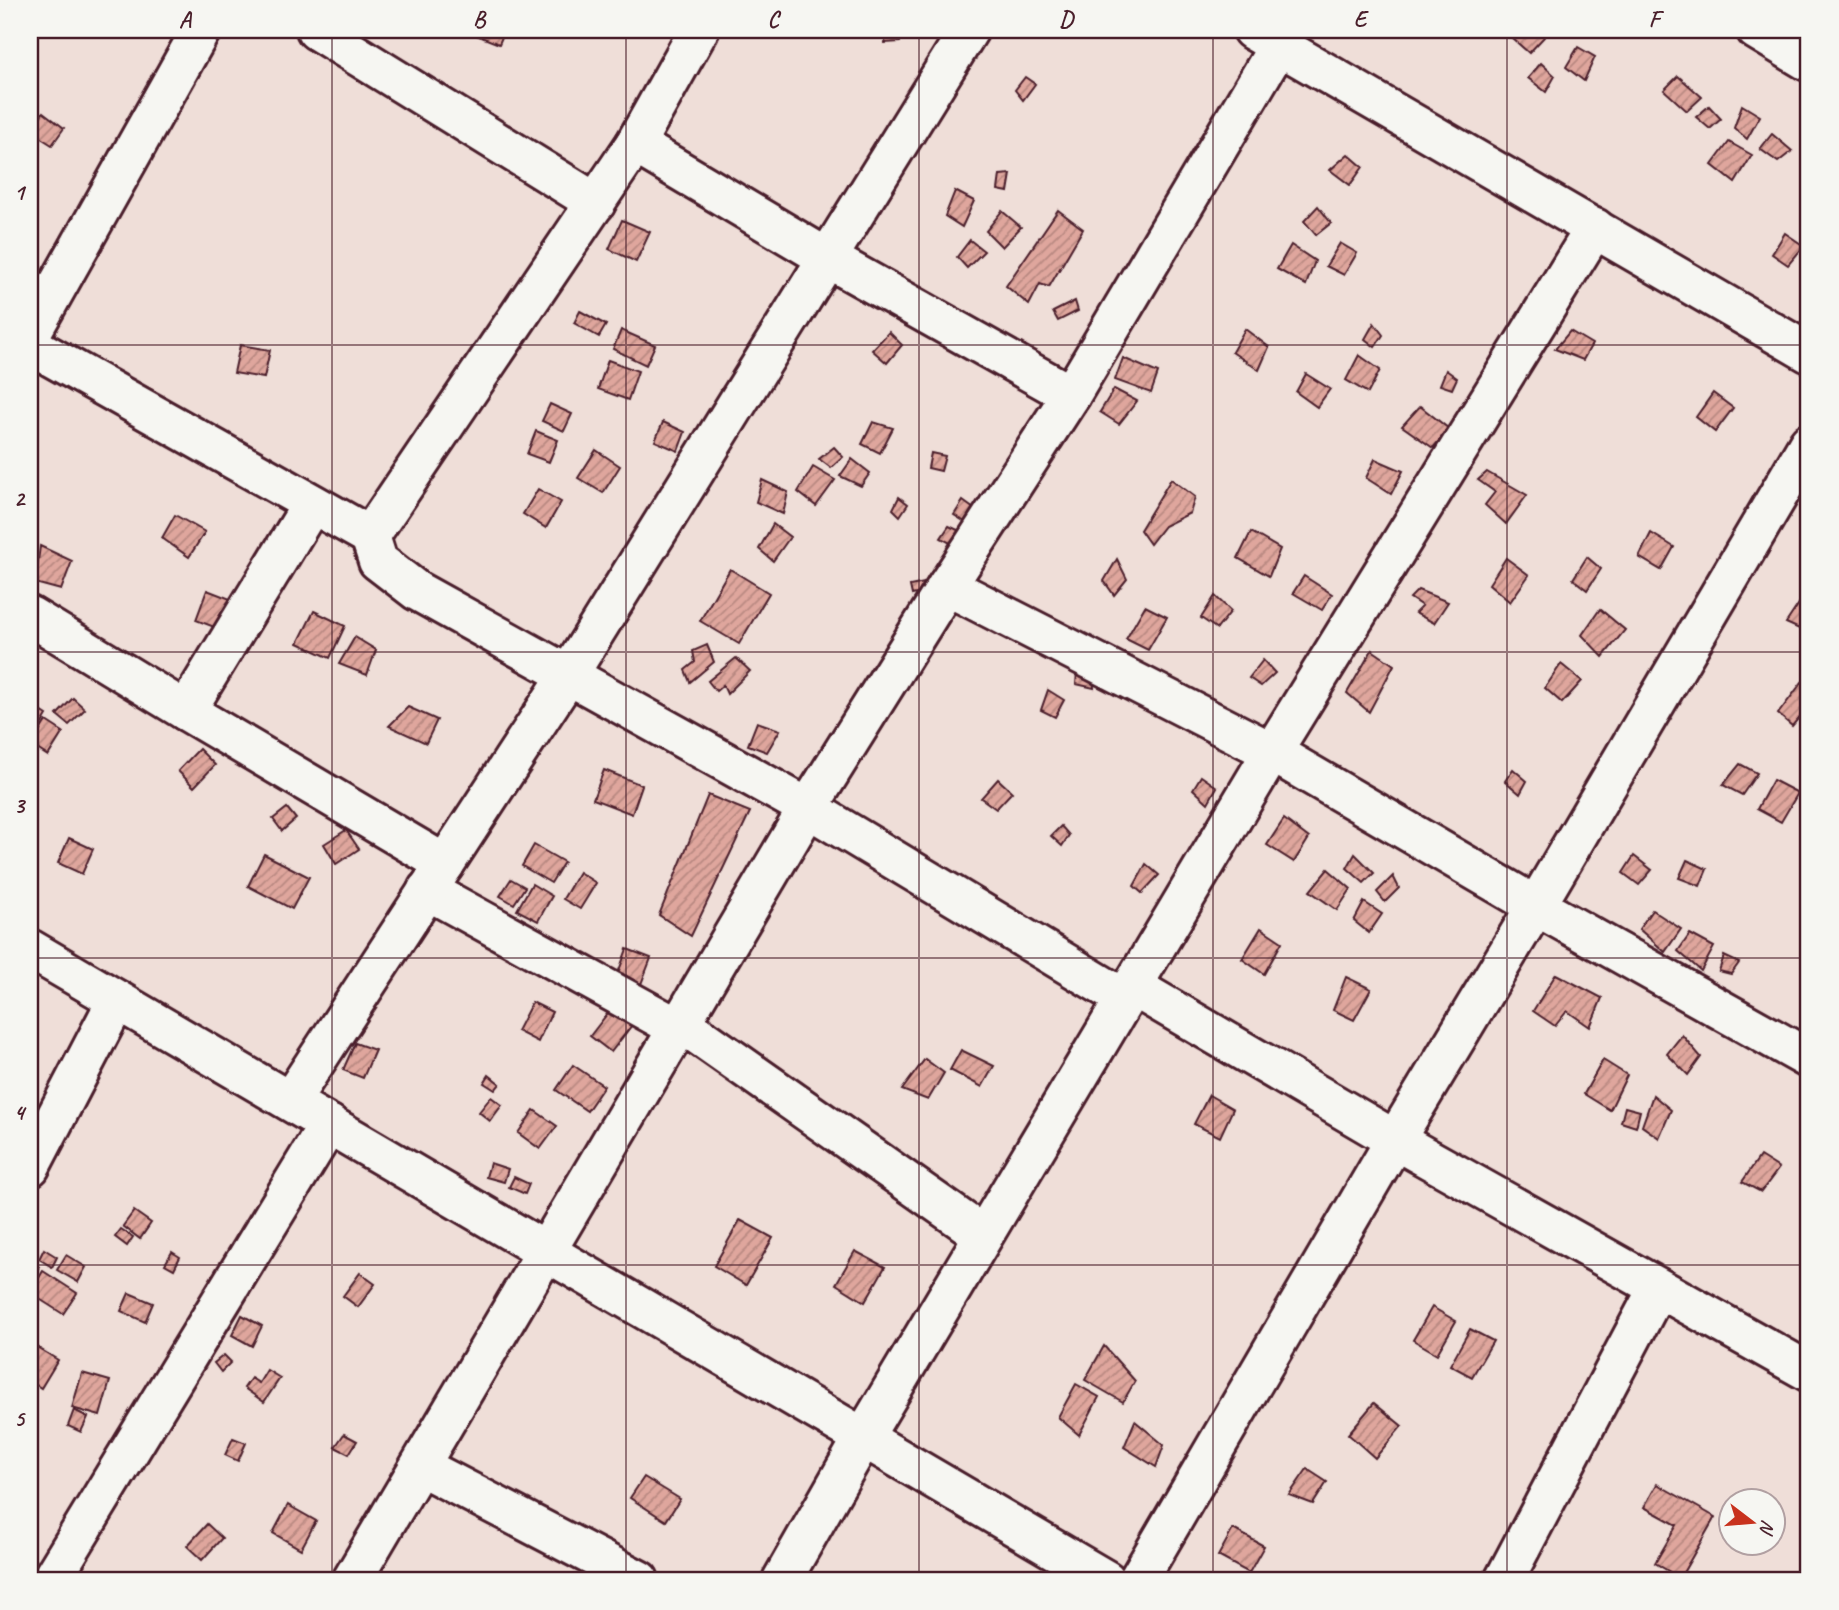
<svg xmlns="http://www.w3.org/2000/svg" width="1839" height="1610" viewBox="0 0 1839 1610" font-family="Caveat,sans-serif">
<style>
.building{fill:url(#building-hatch);stroke:#4a1f2b;stroke-width:2}
.lines{fill:none;stroke-linecap:round;stroke-linejoin:round}
.minor-casing{stroke:#4a1f2b;stroke-width:44}
.minor{stroke:#f6f6f2;stroke-width:38}
.grid{fill:none;stroke:#4a1f2b;stroke-width:2;stroke-opacity:0.55}
.neatline{fill:none;stroke:#4a1f2b;stroke-width:2.5}
.grid-label{font-size:23px;text-anchor:middle;font-weight:bold;fill:#4a1f2b}
</style>
<defs>
<pattern id="building-hatch" width="6" height="6" patternUnits="userSpaceOnUse" patternTransform="scale(1.75)"><rect width="6" height="6" fill="#dfa69d"/><path d="M-1 1l2-2M0 6l6-6M5 7l2-2" fill="none" stroke="#b78780"/></pattern>
</defs>
<rect width="100%" height="100%" fill="#efded8"/>
<filter id="ink" filterUnits="userSpaceOnUse"><feTurbulence type="fractalNoise" baseFrequency=".0143" numOctaves="2"/><feDisplacementMap in="SourceGraphic" scale="14" xChannelSelector="R" yChannelSelector="G"/><feConvolveMatrix kernelMatrix="1 2 1 2 8 2 1 2 1" color-interpolation-filters="sRGB"/></filter>
<g filter="url(#ink)">
<g class="building">
<path d="M 472,30 L 505,30 L 499,44 L 471,33 Z"/>
<path d="M 886,30 L 902,30 L 900,42 L 885,43 Z"/>
<path d="M 1516,30 L 1536,30 L 1545,36 L 1529,53 L 1512,38 Z"/>
<path d="M 1578,47 L 1595,57 L 1584,81 L 1566,67 Z"/>
<path d="M 1541,63 L 1555,76 L 1546,92 L 1528,78 Z"/>
<path d="M 1678,76 L 1702,97 L 1687,111 L 1664,90 Z"/>
<path d="M 1025,77 L 1035,84 L 1023,100 L 1015,90 Z"/>
<path d="M 1742,105 L 1760,116 L 1747,139 L 1734,128 Z"/>
<path d="M 1709,106 L 1721,119 L 1710,129 L 1696,117 Z"/>
<path d="M 43,112 L 64,128 L 52,145 L 30,131 Z"/>
<path d="M 1772,134 L 1792,151 L 1778,162 L 1760,149 Z"/>
<path d="M 1729,142 L 1752,155 L 1735,183 L 1712,165 Z"/>
<path d="M 1348,154 L 1363,167 L 1350,185 L 1330,170 Z"/>
<path d="M 1011,174 L 1008,192 L 998,190 L 1000,175 Z"/>
<path d="M 955,191 L 974,201 L 962,227 L 945,216 Z"/>
<path d="M 1318,206 L 1331,223 L 1316,235 L 1304,221 Z"/>
<path d="M 1058,210 L 1083,229 L 1049,287 L 1040,284 L 1029,305 L 1006,286 Z"/>
<path d="M 1002,211 L 1021,227 L 1002,247 L 986,231 Z"/>
<path d="M 622,220 L 650,232 L 636,262 L 609,249 Z"/>
<path d="M 1785,233 L 1804,246 L 1788,265 L 1772,254 Z"/>
<path d="M 970,240 L 984,251 L 967,268 L 957,257 Z"/>
<path d="M 1340,243 L 1357,253 L 1344,275 L 1326,266 Z"/>
<path d="M 1291,245 L 1315,261 L 1306,285 L 1277,269 Z"/>
<path d="M 1075,301 L 1078,311 L 1058,321 L 1053,312 Z"/>
<path d="M 580,311 L 606,325 L 599,337 L 574,323 Z"/>
<path d="M 1374,323 L 1383,335 L 1375,347 L 1365,339 Z"/>
<path d="M 1245,329 L 1269,347 L 1259,370 L 1232,352 Z"/>
<path d="M 621,330 L 655,345 L 646,365 L 613,349 Z"/>
<path d="M 1570,331 L 1592,344 L 1583,360 L 1555,349 Z"/>
<path d="M 889,332 L 902,345 L 887,363 L 872,350 Z"/>
<path d="M 240,345 L 270,350 L 264,378 L 234,373 Z"/>
<path d="M 1359,355 L 1380,370 L 1368,393 L 1346,380 Z"/>
<path d="M 1123,358 L 1158,373 L 1151,393 L 1115,380 Z"/>
<path d="M 608,360 L 638,371 L 628,400 L 598,389 Z"/>
<path d="M 1446,370 L 1457,378 L 1452,389 L 1440,385 Z"/>
<path d="M 1306,374 L 1330,389 L 1317,407 L 1296,392 Z"/>
<path d="M 1114,389 L 1137,401 L 1119,424 L 1100,412 Z"/>
<path d="M 1713,393 L 1733,408 L 1715,432 L 1696,417 Z"/>
<path d="M 550,404 L 572,414 L 564,431 L 542,421 Z"/>
<path d="M 1420,406 L 1449,429 L 1433,448 L 1402,426 Z"/>
<path d="M 663,422 L 685,432 L 678,451 L 655,441 Z"/>
<path d="M 873,422 L 893,428 L 880,453 L 862,444 Z"/>
<path d="M 536,431 L 558,440 L 549,462 L 527,454 Z"/>
<path d="M 834,447 L 843,457 L 831,468 L 819,459 Z"/>
<path d="M 596,450 L 620,466 L 603,493 L 578,478 Z"/>
<path d="M 931,453 L 945,456 L 941,471 L 928,468 Z"/>
<path d="M 852,459 L 870,473 L 861,486 L 840,476 Z"/>
<path d="M 1375,459 L 1403,471 L 1391,494 L 1366,478 Z"/>
<path d="M 813,467 L 835,480 L 816,506 L 798,492 Z"/>
<path d="M 1487,472 L 1527,495 L 1506,524 L 1485,505 L 1495,492 L 1478,480 Z"/>
<path d="M 1171,479 L 1195,497 L 1190,513 L 1164,526 L 1150,544 L 1140,530 Z"/>
<path d="M 762,480 L 788,492 L 783,514 L 756,502 Z"/>
<path d="M 538,489 L 561,502 L 546,528 L 523,514 Z"/>
<path d="M 899,497 L 908,504 L 900,516 L 893,509 Z"/>
<path d="M 963,501 L 974,509 L 965,522 L 954,515 Z"/>
<path d="M 175,515 L 205,532 L 189,557 L 162,538 Z"/>
<path d="M 773,524 L 790,537 L 773,561 L 759,549 Z"/>
<path d="M 949,526 L 960,531 L 952,544 L 941,538 Z"/>
<path d="M 1251,532 L 1280,549 L 1269,576 L 1238,558 Z"/>
<path d="M 1651,533 L 1674,547 L 1661,570 L 1639,557 Z"/>
<path d="M 40,546 L 72,561 L 61,590 L 35,583 Z"/>
<path d="M 1587,557 L 1601,569 L 1587,590 L 1573,579 Z"/>
<path d="M 1506,558 L 1529,575 L 1510,602 L 1489,584 Z"/>
<path d="M 1117,559 L 1127,579 L 1114,595 L 1104,581 Z"/>
<path d="M 730,569 L 769,593 L 739,644 L 700,621 Z"/>
<path d="M 1304,576 L 1332,594 L 1322,610 L 1293,593 Z"/>
<path d="M 929,582 L 929,591 L 912,595 L 910,586 Z"/>
<path d="M 207,590 L 233,600 L 222,630 L 196,620 Z"/>
<path d="M 1418,590 L 1448,602 L 1434,623 L 1415,613 L 1422,606 L 1410,598 Z"/>
<path d="M 1215,596 L 1231,611 L 1217,629 L 1201,618 Z"/>
<path d="M 1802,599 L 1809,606 L 1809,628 L 1806,632 L 1786,623 Z"/>
<path d="M 1145,606 L 1167,617 L 1148,650 L 1126,639 Z"/>
<path d="M 1600,609 L 1625,630 L 1603,657 L 1582,635 Z"/>
<path d="M 314,611 L 345,626 L 330,658 L 298,643 Z"/>
<path d="M 355,637 L 376,650 L 367,675 L 339,664 Z"/>
<path d="M 707,645 L 714,662 L 690,682 L 685,670 L 695,662 L 693,651 Z"/>
<path d="M 1372,650 L 1394,665 L 1369,712 L 1347,693 Z"/>
<path d="M 736,658 L 750,671 L 727,694 L 723,685 L 716,691 L 708,681 Z"/>
<path d="M 1263,660 L 1275,673 L 1261,686 L 1249,678 Z"/>
<path d="M 1561,664 L 1582,681 L 1562,703 L 1545,688 Z"/>
<path d="M 1077,672 L 1093,675 L 1094,688 L 1076,684 Z"/>
<path d="M 1802,682 L 1809,689 L 1809,706 L 1792,726 L 1778,714 Z"/>
<path d="M 1048,690 L 1064,700 L 1055,717 L 1041,710 Z"/>
<path d="M 73,698 L 85,709 L 69,725 L 57,715 Z"/>
<path d="M 30,704 L 47,715 L 30,743 Z"/>
<path d="M 408,707 L 437,720 L 426,743 L 389,726 Z"/>
<path d="M 46,721 L 63,732 L 48,756 L 31,745 Z"/>
<path d="M 757,722 L 780,730 L 767,752 L 748,745 Z"/>
<path d="M 199,749 L 215,765 L 194,787 L 178,771 Z"/>
<path d="M 1740,764 L 1757,773 L 1742,795 L 1723,785 Z"/>
<path d="M 1513,769 L 1527,781 L 1520,794 L 1505,781 Z"/>
<path d="M 604,770 L 642,785 L 632,814 L 593,799 Z"/>
<path d="M 1201,776 L 1217,787 L 1208,803 L 1193,789 Z"/>
<path d="M 998,779 L 1012,792 L 996,809 L 981,798 Z"/>
<path d="M 1773,780 L 1798,793 L 1781,822 L 1757,809 Z"/>
<path d="M 708,795 L 750,812 L 691,936 L 659,915 Z"/>
<path d="M 287,808 L 296,819 L 282,831 L 273,819 Z"/>
<path d="M 1284,819 L 1309,838 L 1294,862 L 1267,845 Z"/>
<path d="M 1061,826 L 1069,835 L 1062,846 L 1051,836 Z"/>
<path d="M 346,830 L 359,849 L 336,864 L 324,844 Z"/>
<path d="M 69,838 L 93,849 L 82,874 L 58,863 Z"/>
<path d="M 534,845 L 564,862 L 551,883 L 522,866 Z"/>
<path d="M 264,854 L 309,877 L 292,909 L 248,886 Z"/>
<path d="M 1355,854 L 1374,873 L 1364,883 L 1347,868 Z"/>
<path d="M 1634,856 L 1652,870 L 1639,885 L 1623,873 Z"/>
<path d="M 1687,860 L 1707,869 L 1700,886 L 1679,878 Z"/>
<path d="M 1146,864 L 1159,875 L 1142,893 L 1134,886 Z"/>
<path d="M 1328,869 L 1351,889 L 1337,910 L 1310,891 Z"/>
<path d="M 579,872 L 596,883 L 580,909 L 563,899 Z"/>
<path d="M 1393,876 L 1399,888 L 1385,902 L 1377,892 Z"/>
<path d="M 511,879 L 525,887 L 514,904 L 500,896 Z"/>
<path d="M 532,884 L 552,896 L 538,921 L 517,910 Z"/>
<path d="M 1364,902 L 1382,914 L 1369,933 L 1354,921 Z"/>
<path d="M 1652,910 L 1681,929 L 1665,952 L 1639,929 Z"/>
<path d="M 1261,928 L 1282,942 L 1264,974 L 1242,959 Z"/>
<path d="M 1690,934 L 1714,947 L 1701,971 L 1678,951 Z"/>
<path d="M 627,949 L 651,958 L 641,984 L 617,976 Z"/>
<path d="M 1724,956 L 1739,963 L 1731,974 L 1719,971 Z"/>
<path d="M 1556,974 L 1602,998 L 1590,1027 L 1567,1011 L 1555,1026 L 1533,1011 Z"/>
<path d="M 1346,977 L 1371,989 L 1354,1020 L 1333,1010 Z"/>
<path d="M 532,1002 L 552,1012 L 538,1042 L 517,1031 Z"/>
<path d="M 611,1009 L 632,1025 L 611,1052 L 590,1036 Z"/>
<path d="M 1682,1035 L 1701,1057 L 1688,1075 L 1667,1054 Z"/>
<path d="M 355,1043 L 375,1050 L 363,1078 L 343,1070 Z"/>
<path d="M 961,1050 L 994,1066 L 982,1087 L 950,1070 Z"/>
<path d="M 925,1059 L 944,1073 L 928,1100 L 902,1090 Z"/>
<path d="M 1603,1060 L 1627,1075 L 1610,1110 L 1584,1094 Z"/>
<path d="M 573,1065 L 604,1086 L 587,1111 L 556,1090 Z"/>
<path d="M 489,1075 L 500,1084 L 495,1090 L 484,1083 Z"/>
<path d="M 1209,1095 L 1233,1109 L 1220,1137 L 1194,1124 Z"/>
<path d="M 1653,1095 L 1671,1110 L 1659,1138 L 1642,1126 Z"/>
<path d="M 491,1097 L 502,1105 L 490,1121 L 479,1112 Z"/>
<path d="M 1625,1107 L 1640,1111 L 1636,1127 L 1621,1122 Z"/>
<path d="M 534,1110 L 557,1126 L 540,1149 L 518,1133 Z"/>
<path d="M 1760,1156 L 1779,1168 L 1761,1192 L 1742,1182 Z"/>
<path d="M 490,1163 L 508,1169 L 504,1182 L 486,1177 Z"/>
<path d="M 514,1177 L 529,1184 L 525,1194 L 509,1187 Z"/>
<path d="M 134,1211 L 151,1223 L 140,1239 L 123,1226 Z"/>
<path d="M 740,1220 L 773,1238 L 746,1285 L 714,1266 Z"/>
<path d="M 121,1229 L 133,1237 L 127,1246 L 115,1237 Z"/>
<path d="M 44,1249 L 57,1257 L 52,1267 L 39,1259 Z"/>
<path d="M 855,1251 L 885,1267 L 865,1302 L 836,1284 Z"/>
<path d="M 172,1252 L 180,1257 L 174,1269 L 165,1264 Z"/>
<path d="M 66,1255 L 86,1267 L 78,1282 L 57,1270 Z"/>
<path d="M 30,1261 L 39,1267 L 30,1281 Z"/>
<path d="M 43,1271 L 77,1293 L 63,1314 L 30,1293 Z"/>
<path d="M 360,1273 L 375,1284 L 358,1307 L 343,1296 Z"/>
<path d="M 129,1293 L 153,1303 L 145,1322 L 121,1311 Z"/>
<path d="M 1432,1307 L 1456,1321 L 1437,1354 L 1413,1340 Z"/>
<path d="M 242,1315 L 262,1326 L 252,1346 L 232,1335 Z"/>
<path d="M 1470,1329 L 1493,1341 L 1472,1377 L 1450,1365 Z"/>
<path d="M 35,1346 L 58,1360 L 41,1388 L 30,1381 L 30,1355 Z"/>
<path d="M 1104,1346 L 1135,1381 L 1123,1402 L 1085,1380 Z"/>
<path d="M 224,1355 L 231,1362 L 221,1372 L 214,1363 Z"/>
<path d="M 267,1370 L 280,1378 L 264,1402 L 244,1388 L 251,1378 L 259,1383 Z"/>
<path d="M 82,1373 L 110,1381 L 100,1416 L 72,1408 Z"/>
<path d="M 1076,1384 L 1099,1397 L 1079,1435 L 1058,1417 Z"/>
<path d="M 1374,1403 L 1402,1426 L 1375,1458 L 1348,1434 Z"/>
<path d="M 74,1410 L 88,1417 L 81,1432 L 68,1426 Z"/>
<path d="M 1135,1421 L 1164,1445 L 1156,1467 L 1124,1447 Z"/>
<path d="M 344,1434 L 357,1441 L 349,1454 L 335,1447 Z"/>
<path d="M 233,1438 L 246,1443 L 238,1461 L 225,1455 Z"/>
<path d="M 1307,1469 L 1327,1482 L 1313,1504 L 1289,1495 Z"/>
<path d="M 644,1477 L 680,1499 L 666,1521 L 630,1498 Z"/>
<path d="M 1657,1484 L 1715,1517 L 1680,1578 L 1655,1563 L 1677,1525 L 1644,1507 Z"/>
<path d="M 288,1505 L 316,1521 L 301,1549 L 273,1533 Z"/>
<path d="M 207,1524 L 222,1538 L 202,1560 L 187,1546 Z"/>
<path d="M 1233,1529 L 1264,1546 L 1249,1573 L 1218,1556 Z"/>
<path d="M 77,1565 L 96,1577 L 94,1580 L 67,1580 Z"/>
</g>
<g class="lines">
<defs>
<g id="minor">
<path d="M 316,30 L 596,203"/>
<path d="M 699,30 L 635,144 L 370,536 L 378,561 L 417,591 L 808,808 L 1125,999"/>
<path d="M 1252,30 L 1809,353"/>
<path d="M 1756,30 L 1809,62"/>
<path d="M 635,144 L 827,258 L 1071,395"/>
<path d="M 30,335 L 201,30"/>
<path d="M 30,345 L 370,536"/>
<path d="M 947,586 L 1272,752 L 1536,906 L 1809,1059"/>
<path d="M 30,616 L 186,711 L 445,864"/>
<path d="M 186,711 L 312,504"/>
<path d="M 427,890 L 678,1028"/>
<path d="M 30,949 L 1106,1580"/>
<path d="M 1132,986 L 1395,1140 L 1809,1372"/>
<path d="M 681,1023 L 983,1235"/>
<path d="M 290,1101 L 569,674 L 969,30"/>
<path d="M 30,1167 L 117,1000"/>
<path d="M 420,1466 L 639,1580"/>
<path d="M 51,1580 L 329,1124"/>
<path d="M 352,1580 L 808,808 L 947,586 L 1071,395 L 1288,30"/>
<path d="M 782,1580 L 863,1438 L 1272,752 L 1595,228"/>
<path d="M 1138,1580 L 1395,1140 L 1536,906 L 1809,443"/>
<path d="M 1504,1580 L 1658,1288"/>
</g>
</defs>
<use href="#minor" class="minor-casing"/>
<use href="#minor" class="minor"/>
</g>
</g>
<path class="grid" d="M 332,30 L 332,1580M 626,30 L 626,1580M 919,30 L 919,1580M 1213,30 L 1213,1580M 1507,30 L 1507,1580M 30,345 L 1809,345M 30,652 L 1809,652M 30,958 L 1809,958M 30,1265 L 1809,1265"/>
<rect width="1839" height="1610" fill="none" stroke="#f6f6f2" stroke-width="77"/>
<g transform="translate(1752 1522) rotate(106)"><circle r="33" fill="#f6f6f2" stroke="#b1a0a2" stroke-width="2"/>
<path d="M0-5L12 26L0 18L-12 26Z" fill="#c8321e"/>
<text y="-10" font-size="19" font-weight="bold" text-anchor="middle" fill="#4a1f2b">N</text>
</g>
<rect x="38" y="38" width="1762" height="1534" class="neatline"/>
<g class="grid-label">
<text x="185" y="27">A</text>
<text x="479" y="27">B</text>
<text x="773" y="27">C</text>
<text x="1066" y="27">D</text>
<text x="1360" y="27">E</text>
<text x="1654" y="27">F</text>
<text x="19" y="200">1</text>
<text x="19" y="506">2</text>
<text x="19" y="813">3</text>
<text x="19" y="1120">4</text>
<text x="19" y="1426">5</text>
</g>
</svg>
